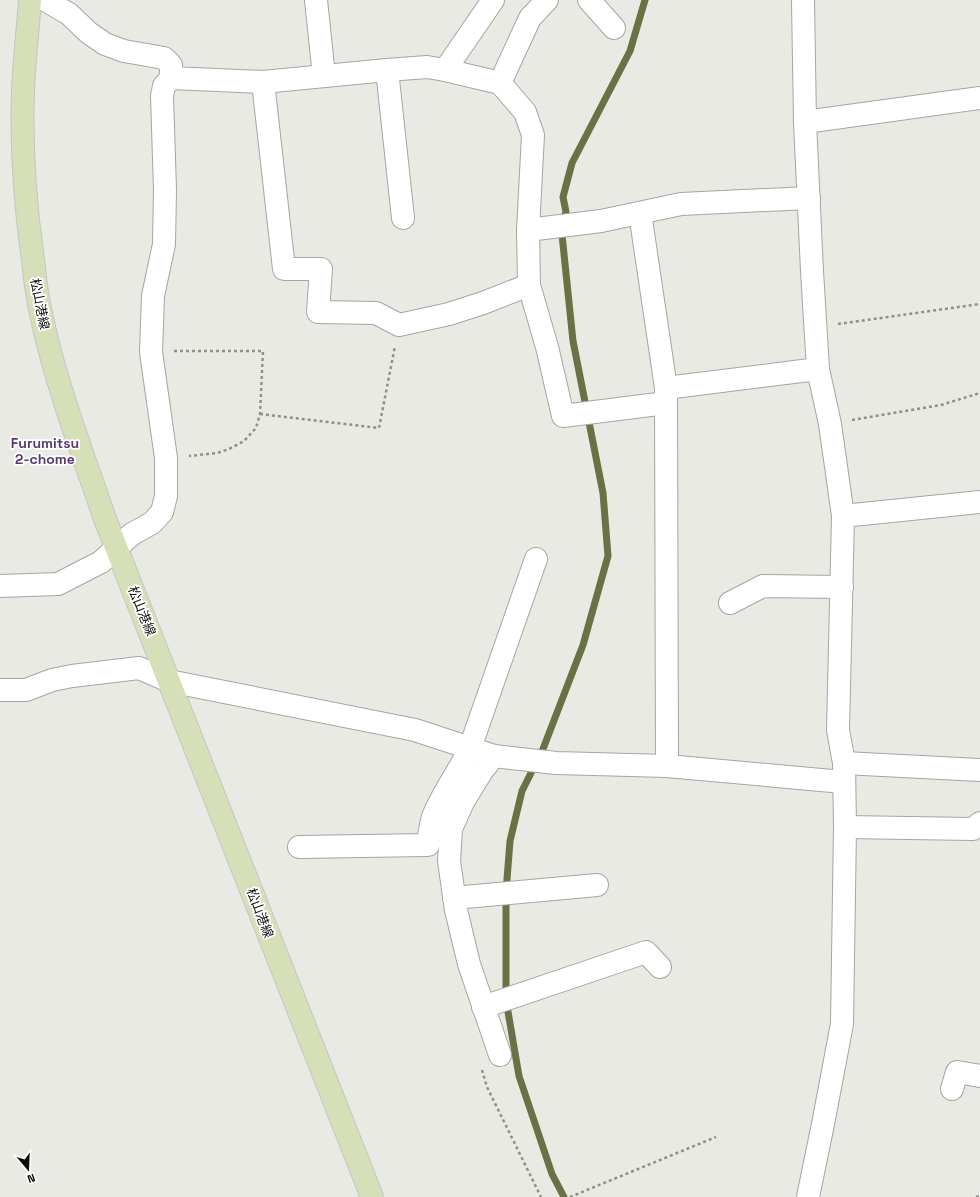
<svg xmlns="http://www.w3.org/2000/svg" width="980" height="1197" viewBox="0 0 980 1197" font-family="'Space Grotesk','Noto Sans JP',sans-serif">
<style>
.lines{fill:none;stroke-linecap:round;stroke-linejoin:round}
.stream{stroke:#677245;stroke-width:7}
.minor-casing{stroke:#a4a6a0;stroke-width:24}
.primary-casing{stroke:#c5c5c5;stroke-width:24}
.path{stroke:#8f908c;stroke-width:2.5;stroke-dasharray:3 3;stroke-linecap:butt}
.minor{stroke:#fff;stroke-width:22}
.primary{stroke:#d6e0b8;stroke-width:22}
.labels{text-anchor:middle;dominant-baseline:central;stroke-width:3.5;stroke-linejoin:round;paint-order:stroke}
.street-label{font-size:13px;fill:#0d0d0c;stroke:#fff}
.neighbourhood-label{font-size:14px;font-weight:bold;fill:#5b3973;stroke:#fff}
</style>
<rect width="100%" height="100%" fill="#e9eae4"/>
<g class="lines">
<path class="stream" d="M 564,1197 L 552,1174 L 519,1076 L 506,1000 L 506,896 L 508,893 L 506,892 L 510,841 L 522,791 L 543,749 L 583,645 L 608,556 L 603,493 L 573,341 L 561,225 L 566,212 L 563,197 L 572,163 L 630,51 L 645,0"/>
<defs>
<g id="minor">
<path d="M 45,0 L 69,14 L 89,33 L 105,44 L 124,51 L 164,58 L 171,65 L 171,78 L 263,82 L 387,70 L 427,67 L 445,70 L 500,83 L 525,112 L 533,135 L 528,230 L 529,285 L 547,347 L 563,416 L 666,403"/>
<path d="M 316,0 L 324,76"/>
<path d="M 589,0 L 614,28"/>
<path d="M 803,0 L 805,122 L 812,271 L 818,369 L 830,424 L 843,516 L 838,730 L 844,763 L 845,827 L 842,1024 L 823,1124 L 808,1197"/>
<path d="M 387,70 L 403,218"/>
<path d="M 445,70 L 493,0"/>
<path d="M 263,82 L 284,269 L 321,269 L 318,312 L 376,313 L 399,325 L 449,314 L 483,303 L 529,285"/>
<path d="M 500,83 L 530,18 L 547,0"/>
<path d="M 805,122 L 980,98"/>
<path d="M 640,213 L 666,388 L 667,766"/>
<path d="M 528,230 L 601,221 L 681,204 L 809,198"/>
<path d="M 666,388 L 818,369"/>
<path d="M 843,516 L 980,502"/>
<path d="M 0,586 L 58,584 L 101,562 L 132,534 L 152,523 L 162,512 L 166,496 L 166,458 L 151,352 L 153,296 L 164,244 L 165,190 L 162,96 L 164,86 L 171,78"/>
<path d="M 730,603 L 763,586 L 842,587"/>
<path d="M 0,690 L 26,690 L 52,680 L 72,676 L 139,668 L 169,681 L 189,685 L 415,730 L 494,756 L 556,763 L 667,766 L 843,782"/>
<path d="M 494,756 L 482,771 L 463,802 L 451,829 L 449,861 L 456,910 L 469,964 L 500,1055"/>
<path d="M 844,763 L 980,770"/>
<path d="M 845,827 L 973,829 L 980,823"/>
<path d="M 299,847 L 428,845 C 429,836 430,826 433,817 C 442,793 459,772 470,748 L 536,559"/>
<path d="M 454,898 L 597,885"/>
<path d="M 483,1007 L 646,952 L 660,967"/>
<path d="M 952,1089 L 957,1072 L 980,1076"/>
</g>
<path id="primary" d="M 30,0 C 28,30 24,60 23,91 C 21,147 25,204 33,260 C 35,281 38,302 43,323 C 58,390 83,454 105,519 L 372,1197"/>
</defs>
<use href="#minor" class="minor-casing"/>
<use href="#primary" class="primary-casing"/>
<g class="path">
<path d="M 838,324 L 980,304"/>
<path d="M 174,351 L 263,351 L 260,414 L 256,428 L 244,441 L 229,449 L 217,453 L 189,456"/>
<path d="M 260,414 L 379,428 L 395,346"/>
<path d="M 852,420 L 941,405 L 980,393"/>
<path d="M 482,1070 L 487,1087 L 541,1197"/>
<path d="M 570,1197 L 716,1137"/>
<path d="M 976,1197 L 980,1196"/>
</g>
<use href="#minor" class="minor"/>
<use href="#primary" class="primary"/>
</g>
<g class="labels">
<g class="street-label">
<text transform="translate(40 304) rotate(79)">松山港線</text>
<text transform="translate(142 611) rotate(68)">松山港線</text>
<text transform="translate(260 913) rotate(69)">松山港線</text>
</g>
<g class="neighbourhood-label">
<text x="45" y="443">Furumitsu<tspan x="45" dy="16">2-chome</tspan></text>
</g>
</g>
<g transform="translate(28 1169) rotate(161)" stroke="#ffffff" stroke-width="3" paint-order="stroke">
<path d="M0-3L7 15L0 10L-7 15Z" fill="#0d0d0c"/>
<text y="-6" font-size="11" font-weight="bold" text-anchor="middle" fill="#0d0d0c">N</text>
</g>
</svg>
